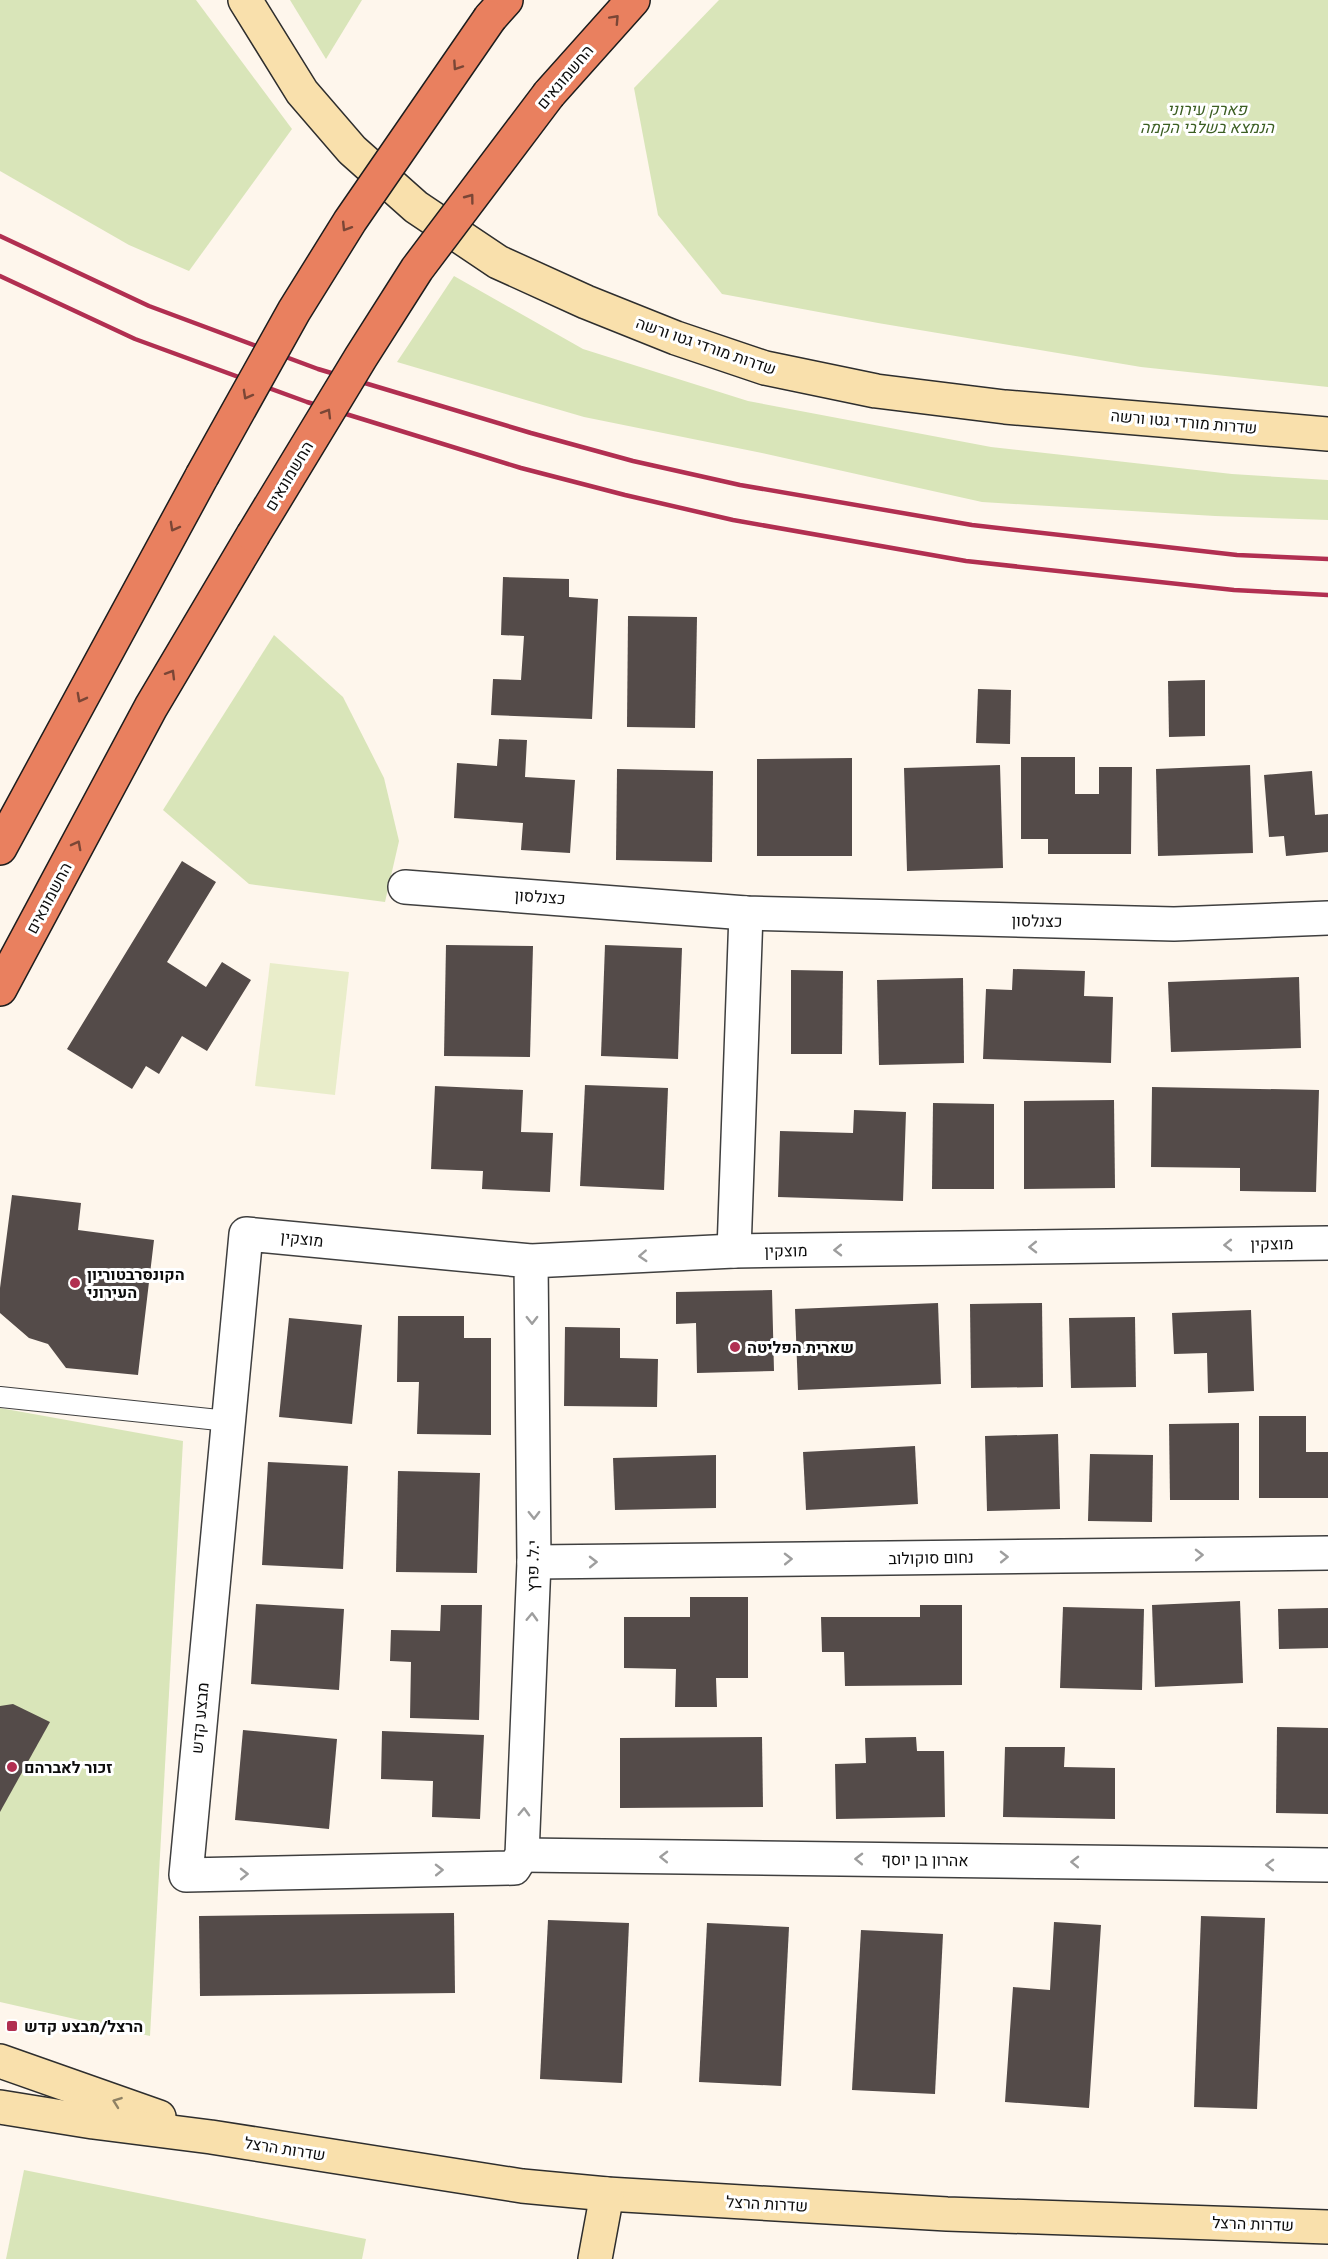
<svg xmlns="http://www.w3.org/2000/svg" width="1328" height="2259" viewBox="0 0 1328 2259" font-family="'Roboto Serif',Heebo,serif">
<style>
.green{fill:#d9e5b9}
.pitch{fill:#e9edca}
.building{fill:#544b49}
.lines{fill:none;stroke-linecap:round;stroke-linejoin:round}
.lane-casing{stroke:#3f3f3f;stroke-width:22}
.street-casing{stroke:#3f3f3f;stroke-width:36}
.secondary-casing{stroke:#2e2e2e;stroke-width:36}
.highway-casing{stroke:#1d1d1d;stroke-width:36}
.lane{stroke:#fff;stroke-width:20}
.street{stroke:#fff;stroke-width:33}
.secondary{stroke:#f9e0ac;stroke-width:33}
.highway{stroke:#e9805f;stroke-width:33}
.rail{stroke:#b12f51;stroke-width:4.5}
.highway-bridge-casing{stroke:#1d1d1d;stroke-width:36;stroke-linecap:butt}
.highway-bridge{stroke:#e9805f;stroke-width:33}
.oneway{stroke:#7a4636}
.oneway2{stroke:#9e9e9e}
.oneway3{stroke:#8e8164}
.poi-dot{fill:#b12f51;stroke:#fff;stroke-width:2}
.labels{text-anchor:middle;dominant-baseline:central;stroke-width:6;stroke-linejoin:round;paint-order:stroke}
.street-label{font-size:16px;fill:#0c0c0c;stroke:#fff}
.park-label{font-size:16px;font-style:italic;fill:#3b5e22;stroke:#fff}
.poi-label{font-size:16px;font-weight:bold;fill:#0c0c0c;stroke:#fff;text-anchor:start}
</style>
<rect width="100%" height="100%" fill="#fef6ec"/>
<g class="green">
<path d="M 0,0 L 196,0 L 292,129 L 189,271 L 129,245 L 0,171 Z"/>
<path d="M 290,0 L 362,0 L 326,59 Z"/>
<path d="M 719,0 L 1328,0 L 1328,387 L 1141,367 L 878,323 L 722,294 L 658,215 L 634,88 Z"/>
<path d="M 454,276 L 583,349 L 748,401 L 991,447 L 1232,474 L 1328,480 L 1328,520 L 1215,516 L 982,502 L 762,453 L 584,417 L 397,362 Z"/>
<path d="M 274,635 L 343,697 L 384,778 L 399,841 L 385,902 L 249,884 L 163,810 Z"/>
<path d="M 0,1408 L 183,1441 L 150,2036 L 0,2002 Z"/>
<path d="M 24,2170 L 366,2239 L 362,2259 L 6,2259 Z"/>
</g>
<path class="pitch" d="M 270,963 L 349,972 L 335,1095 L 255,1086 Z"/>
<g class="building">
<path d="M 503,577 L 569,579 L 569,597 L 598,599 L 592,719 L 491,715 L 493,679 L 521,680 L 524,636 L 501,635 Z"/>
<path d="M 628,616 L 697,617 L 695,728 L 627,727 Z"/>
<path d="M 1205,680 L 1205,736 L 1169,737 L 1168,681 Z"/>
<path d="M 978,689 L 1011,690 L 1010,744 L 976,743 Z"/>
<path d="M 499,739 L 527,740 L 525,777 L 575,780 L 570,853 L 521,850 L 523,823 L 454,818 L 457,763 L 497,766 Z"/>
<path d="M 1021,757 L 1075,757 L 1075,794 L 1099,794 L 1099,767 L 1132,767 L 1131,854 L 1048,854 L 1048,839 L 1021,839 Z"/>
<path d="M 852,758 L 852,856 L 757,856 L 757,759 Z"/>
<path d="M 1000,765 L 1003,868 L 907,871 L 904,768 Z"/>
<path d="M 1250,765 L 1253,853 L 1158,856 L 1156,769 Z"/>
<path d="M 617,769 L 713,771 L 712,862 L 616,860 Z"/>
<path d="M 1312,771 L 1315,815 L 1328,814 L 1328,852 L 1286,856 L 1284,836 L 1269,837 L 1264,775 Z"/>
<path d="M 182,861 L 216,882 L 167,962 L 206,987 L 222,962 L 251,980 L 207,1051 L 182,1036 L 159,1074 L 146,1066 L 132,1089 L 67,1049 Z"/>
<path d="M 446,945 L 533,946 L 530,1057 L 444,1056 Z"/>
<path d="M 605,945 L 682,948 L 678,1059 L 601,1056 Z"/>
<path d="M 1013,969 L 1085,971 L 1084,996 L 1113,997 L 1111,1063 L 983,1059 L 986,989 L 1012,990 Z"/>
<path d="M 791,970 L 843,971 L 842,1054 L 791,1054 Z"/>
<path d="M 1299,977 L 1301,1048 L 1171,1052 L 1168,982 Z"/>
<path d="M 963,978 L 964,1063 L 879,1065 L 877,980 Z"/>
<path d="M 585,1085 L 668,1088 L 664,1190 L 580,1186 Z"/>
<path d="M 435,1086 L 523,1090 L 521,1132 L 553,1133 L 550,1192 L 482,1189 L 483,1171 L 431,1169 Z"/>
<path d="M 1152,1087 L 1319,1090 L 1316,1192 L 1240,1191 L 1240,1168 L 1151,1167 Z"/>
<path d="M 1114,1100 L 1115,1188 L 1024,1189 L 1024,1101 Z"/>
<path d="M 933,1103 L 994,1104 L 994,1189 L 932,1189 Z"/>
<path d="M 854,1110 L 906,1112 L 903,1201 L 778,1197 L 780,1131 L 853,1133 Z"/>
<path d="M 12,1195 L 81,1203 L 78,1230 L 154,1240 L 138,1375 L 66,1368 L 48,1344 L 29,1338 L 0,1313 L 0,1288 Z"/>
<path d="M 772,1290 L 774,1371 L 697,1373 L 696,1323 L 676,1324 L 676,1292 Z"/>
<path d="M 938,1303 L 941,1384 L 798,1390 L 795,1309 Z"/>
<path d="M 1042,1303 L 1043,1387 L 971,1388 L 970,1304 Z"/>
<path d="M 1251,1310 L 1254,1391 L 1208,1393 L 1207,1353 L 1174,1354 L 1172,1313 Z"/>
<path d="M 398,1316 L 464,1316 L 464,1338 L 491,1338 L 491,1435 L 417,1434 L 419,1382 L 397,1382 Z"/>
<path d="M 1135,1317 L 1136,1387 L 1071,1388 L 1069,1318 Z"/>
<path d="M 289,1318 L 362,1325 L 352,1424 L 279,1417 Z"/>
<path d="M 565,1327 L 620,1328 L 620,1358 L 658,1359 L 657,1407 L 564,1406 Z"/>
<path d="M 1259,1416 L 1306,1416 L 1306,1452 L 1328,1452 L 1328,1498 L 1259,1498 Z"/>
<path d="M 1239,1423 L 1239,1500 L 1170,1500 L 1169,1424 Z"/>
<path d="M 1058,1434 L 1060,1509 L 987,1511 L 985,1436 Z"/>
<path d="M 915,1446 L 918,1504 L 806,1510 L 803,1452 Z"/>
<path d="M 1090,1454 L 1153,1455 L 1152,1522 L 1088,1521 Z"/>
<path d="M 716,1455 L 716,1508 L 615,1510 L 613,1458 Z"/>
<path d="M 268,1462 L 348,1466 L 343,1569 L 262,1565 Z"/>
<path d="M 398,1471 L 480,1473 L 477,1573 L 396,1572 Z"/>
<path d="M 690,1597 L 748,1597 L 748,1678 L 716,1678 L 717,1707 L 675,1707 L 676,1669 L 624,1668 L 624,1617 L 690,1617 Z"/>
<path d="M 1240,1601 L 1243,1683 L 1155,1687 L 1152,1605 Z"/>
<path d="M 256,1604 L 344,1609 L 339,1690 L 251,1684 Z"/>
<path d="M 441,1605 L 482,1605 L 479,1720 L 410,1718 L 411,1662 L 390,1661 L 391,1630 L 440,1631 Z"/>
<path d="M 920,1605 L 962,1605 L 962,1685 L 845,1686 L 844,1652 L 822,1652 L 821,1617 L 920,1617 Z"/>
<path d="M 1063,1607 L 1144,1609 L 1142,1690 L 1060,1688 Z"/>
<path d="M 1328,1608 L 1328,1648 L 1279,1649 L 1278,1609 Z"/>
<path d="M 13,1704 L 50,1722 L 0,1812 L 0,1706 Z"/>
<path d="M 1277,1727 L 1328,1728 L 1328,1814 L 1276,1813 Z"/>
<path d="M 243,1730 L 337,1739 L 329,1829 L 235,1820 Z"/>
<path d="M 382,1731 L 484,1735 L 480,1819 L 432,1817 L 433,1781 L 381,1779 Z"/>
<path d="M 762,1737 L 763,1807 L 620,1808 L 620,1738 Z"/>
<path d="M 916,1737 L 917,1751 L 944,1751 L 945,1817 L 836,1819 L 835,1764 L 866,1763 L 865,1738 Z"/>
<path d="M 1005,1747 L 1065,1747 L 1064,1767 L 1115,1768 L 1115,1819 L 1003,1817 Z"/>
<path d="M 454,1913 L 455,1993 L 200,1996 L 199,1916 Z"/>
<path d="M 1201,1916 L 1265,1918 L 1257,2109 L 1194,2107 Z"/>
<path d="M 548,1920 L 629,1923 L 622,2083 L 540,2079 Z"/>
<path d="M 1054,1922 L 1101,1925 L 1089,2108 L 1005,2102 L 1013,1987 L 1050,1990 Z"/>
<path d="M 707,1923 L 789,1927 L 781,2086 L 699,2082 Z"/>
<path d="M 861,1930 L 943,1934 L 935,2094 L 852,2090 Z"/>
</g>
<g class="lines">
<defs>
<path id="lane" d="M 0,1397 L 228,1421"/>
<g id="street">
<path d="M 405,887 L 746,913 L 1174,924 L 1328,918"/>
<path d="M 734,1251 L 746,913"/>
<path d="M 531,1261 L 534,1562 L 522,1855 L 514,1868 L 186,1875 L 246,1234 L 531,1261 L 734,1251 L 1328,1243"/>
<path d="M 534,1562 L 1328,1553"/>
<path d="M 522,1855 L 1328,1865"/>
</g>
<g id="secondary">
<path d="M 245,0 L 302,92 L 352,150 L 416,207 L 498,262 L 586,302 L 676,338 L 765,368 L 876,391 L 1005,407 L 1328,434"/>
<path d="M 0,2061 L 159,2117"/>
<path d="M 0,2107 L 93,2122 L 211,2137 L 522,2186 L 607,2194 L 947,2214 L 1328,2227"/>
<path d="M 595,2259 L 607,2194"/>
</g>
<g id="highway">
<path d="M 490,18 L 506,0"/>
<path d="M 549,94 L 633,0"/>
<path d="M 0,848 L 202,476"/>
<path d="M 0,989 L 151,707 L 253,535"/>
</g>
</defs>
<use href="#lane" class="lane-casing"/>
<use href="#street" class="street-casing"/>
<use href="#secondary" class="secondary-casing"/>
<use href="#highway" class="highway-casing"/>
<use href="#lane" class="lane"/>
<use href="#street" class="street"/>
<use href="#secondary" class="secondary"/>
<use href="#highway" class="highway"/>
<g class="rail">
<path d="M 0,236 L 149,306 L 318,369 L 531,433 L 633,461 L 740,485 L 972,525 L 1237,555 L 1328,559"/>
<path d="M 0,276 L 135,339 L 307,402 L 521,468 L 625,495 L 733,520 L 966,561 L 1234,590 L 1328,595"/>
</g>
<defs>
<g id="highway-bridge">
<path d="M 202,476 L 294,311 L 350,221 L 490,18"/>
<path d="M 253,535 L 361,357 L 417,269 L 549,94"/>
</g>
</defs>
<use href="#highway-bridge" class="highway-bridge-casing"/>
<use href="#highway-bridge" class="highway-bridge"/>
</g>
<defs><path id="oneway-chevron" d="M-2-3.5L2.5 0L-2 3.5" fill="none" stroke-width="1.6" stroke-linecap="round" stroke-linejoin="round" transform="scale(1.5)"/></defs>
<g class="oneway">
<use href="#oneway-chevron" transform="translate(615 19) rotate(-47)"/>
<use href="#oneway-chevron" transform="translate(457 66) rotate(124)"/>
<use href="#oneway-chevron" transform="translate(470 198) rotate(-53)"/>
<use href="#oneway-chevron" transform="translate(346 227) rotate(122)"/>
<use href="#oneway-chevron" transform="translate(247 395) rotate(119)"/>
<use href="#oneway-chevron" transform="translate(327 413) rotate(-59)"/>
<use href="#oneway-chevron" transform="translate(174 527) rotate(119)"/>
<use href="#oneway-chevron" transform="translate(171 674) rotate(-59)"/>
<use href="#oneway-chevron" transform="translate(81 698) rotate(118)"/>
<use href="#oneway-chevron" transform="translate(77 845) rotate(-62)"/>
</g>
<g class="oneway2">
<use href="#oneway-chevron" transform="translate(1228 1245) rotate(179)"/>
<use href="#oneway-chevron" transform="translate(1033 1247) rotate(179)"/>
<use href="#oneway-chevron" transform="translate(838 1250) rotate(179)"/>
<use href="#oneway-chevron" transform="translate(643 1256) rotate(177)"/>
<use href="#oneway-chevron" transform="translate(532 1320) rotate(89)"/>
<use href="#oneway-chevron" transform="translate(534 1515) rotate(89)"/>
<use href="#oneway-chevron" transform="translate(1199 1555) rotate(-1)"/>
<use href="#oneway-chevron" transform="translate(1004 1557) rotate(-1)"/>
<use href="#oneway-chevron" transform="translate(788 1559) rotate(-1)"/>
<use href="#oneway-chevron" transform="translate(593 1562) rotate(-1)"/>
<use href="#oneway-chevron" transform="translate(532 1617) rotate(-88)"/>
<use href="#oneway-chevron" transform="translate(524 1812) rotate(-88)"/>
<use href="#oneway-chevron" transform="translate(664 1857) rotate(-179)"/>
<use href="#oneway-chevron" transform="translate(859 1859) rotate(-179)"/>
<use href="#oneway-chevron" transform="translate(1075 1862) rotate(-179)"/>
<use href="#oneway-chevron" transform="translate(1270 1865) rotate(-179)"/>
<use href="#oneway-chevron" transform="translate(439 1870) rotate(-1)"/>
<use href="#oneway-chevron" transform="translate(244 1874) rotate(-1)"/>
</g>
<use class="oneway3" href="#oneway-chevron" transform="translate(117 2102) rotate(-160)"/>
<g class="poi-dot">
<circle cx="75" cy="1283" r="6"/>
<circle cx="735" cy="1347" r="6"/>
<circle cx="12" cy="1767" r="6"/>
<rect x="6" y="2020" width="12" height="12" rx="3"/>
</g>
<g class="labels">
<g class="street-label">
<text transform="translate(565 77) rotate(-50)">החשמונאים</text>
<text transform="translate(706 346) rotate(19)">שדרות מורדי גטו ורשה</text>
<text transform="translate(1184 422) rotate(5)">שדרות מורדי גטו ורשה</text>
<text transform="translate(289 476) rotate(-59)">החשמונאים</text>
<text transform="translate(540 897) rotate(4)">כצנלסון</text>
<text transform="translate(49 898) rotate(-62)">החשמונאים</text>
<text transform="translate(1037 921) rotate(1)">כצנלסון</text>
<text transform="translate(302 1239) rotate(6)">מוצקין</text>
<text transform="translate(1272 1244) rotate(-1)">מוצקין</text>
<text transform="translate(786 1251) rotate(-1)">מוצקין</text>
<text transform="translate(931 1558) rotate(-1)">נחום סוקולוב</text>
<text transform="translate(533 1566) rotate(-89)">י.ל. פרץ</text>
<text transform="translate(200 1718) rotate(-85)">מבצע קדש</text>
<text transform="translate(925 1860) rotate(1)">אהרון בן יוסף</text>
<text transform="translate(285 2149) rotate(9)">שדרות הרצל</text>
<text transform="translate(767 2204) rotate(3)">שדרות הרצל</text>
<text transform="translate(1253 2224) rotate(2)">שדרות הרצל</text>
</g>
<g class="park-label">
<text x="1207" y="109">פארק עירוני<tspan x="1207" dy="18">הנמצא בשלבי הקמה</tspan></text>
</g>
<g class="poi-label">
<text x="87" y="1274">הקונסרבטוריון<tspan x="87" dy="18">העירוני</tspan></text>
<text x="747" y="1347">שארית הפליטה</text>
<text x="24" y="1767">זכור לאברהם</text>
<text x="24" y="2026">הרצל/מבצע קדש</text>
</g>
</g>
</svg>
